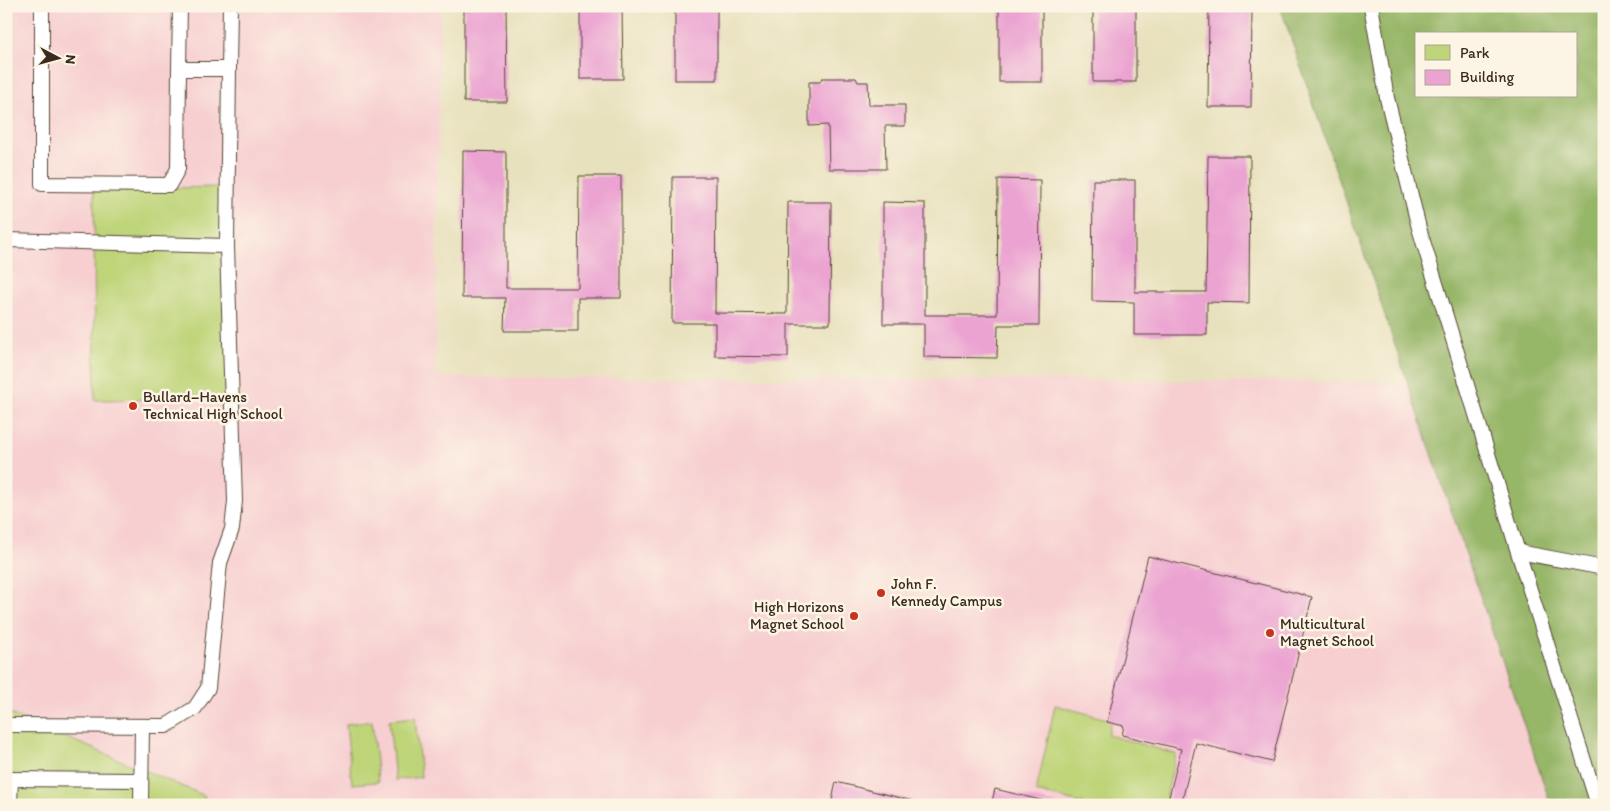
<svg xmlns="http://www.w3.org/2000/svg" width="1610" height="811" viewBox="0 0 1610 811" font-family="Itim,sans-serif">
<style>
.built{fill:#f7cfd1}
.green{fill:#bed478;stroke:#7c7f4b}
.forest{fill:#96b668;stroke:#687043;fill-rule:evenodd}
.building{fill:#eba3d1}
.lines{fill:none;stroke-linecap:round;stroke-linejoin:round}
.service-casing{stroke:#554536;stroke-width:16}
.service{stroke:#fff;stroke-width:14}
.poi-dot{fill:#c8321e;stroke:#fcf5e5;stroke-width:2}
.labels{text-anchor:middle;dominant-baseline:central;stroke-width:5;stroke-linejoin:round;paint-order:stroke}
.poi-label{font-size:15px;fill:#3b2a1e;stroke:#fcf5e5;text-anchor:start}
</style>
<rect width="100%" height="100%" fill="#fcf5e5"/>
<filter id="ink" filterUnits="userSpaceOnUse"><feTurbulence type="fractalNoise" baseFrequency=".02" numOctaves="2"/><feDisplacementMap in="SourceGraphic" scale="10" xChannelSelector="R" yChannelSelector="G"/><feConvolveMatrix kernelMatrix="1 2 1 2 8 2 1 2 1" color-interpolation-filters="sRGB"/></filter>
<filter id="wash" filterUnits="userSpaceOnUse"><feTurbulence type="fractalNoise" baseFrequency=".0096" numOctaves="4" result="noise"/><feDisplacementMap in="SourceGraphic" scale="20" xChannelSelector="R" yChannelSelector="G"/><feGaussianBlur stdDeviation="1.12" result="paint"/><feColorMatrix in="noise" values="0 0 0 0 0 0 0 0 0 0 0 0 0 0 0 0 0 1.4 0 .05"/><feComposite in="paint" operator="in"/></filter>
<g filter="url(#wash)">
<rect width="100%" height="100%" fill="#e8e1bd"/>
<path class="built" d="M 6,6 L 440,6 L 435,377 L 1431,382 L 1571,805 L 6,805 Z"/>
<g class="green">
<path d="M 229,187 L 230,398 L 95,400 L 94,189 Z"/>
<path d="M 1055,705 L 1111,720 L 1108,735 L 1176,754 L 1164,805 L 1088,805 L 1036,792 Z"/>
<path d="M 6,712 L 205,796 L 201,805 L 6,805 Z"/>
<path d="M 415,717 L 421,777 L 395,780 L 389,720 Z"/>
<path d="M 372,721 L 378,782 L 352,784 L 346,724 Z"/>
</g>
<path class="forest" d="M 1280,6 L 1604,6 L 1604,805 L 1551,805 ZM 1416,34 L 1576,34 L 1576,96 L 1416,96 Z"/>
<g id="blocks">
<g class="building">
<path d="M 464,6 L 506,6 L 507,102 L 464,102 Z"/>
<path d="M 580,6 L 622,6 L 623,79 L 580,79 Z"/>
<rect x="675" y="6" width="42" height="74"/>
<rect x="999" y="6" width="43" height="76"/>
<rect x="1093" y="6" width="43" height="76"/>
<path d="M 1209,6 L 1252,6 L 1251,107 L 1208,107 Z"/>
<path d="M 822,78 L 856,78 L 858,82 L 868,82 L 869,105 L 905,105 L 905,126 L 885,126 L 886,169 L 829,169 L 828,125 L 809,126 L 809,82 L 820,82 Z"/>
<path d="M 463,151 L 506,152 L 506,288 L 578,288 L 579,176 L 621,176 L 621,298 L 578,298 L 578,331 L 504,331 L 505,298 L 462,298 Z"/>
<path d="M 1208,156 L 1250,156 L 1249,303 L 1207,302 L 1207,335 L 1134,335 L 1134,302 L 1092,301 L 1093,180 L 1135,180 L 1135,292 L 1206,292 Z"/>
<path d="M 673,177 L 716,177 L 715,313 L 787,314 L 788,202 L 831,202 L 830,324 L 788,324 L 788,357 L 715,356 L 715,323 L 672,323 Z"/>
<path d="M 998,179 L 1040,180 L 1039,325 L 998,325 L 997,358 L 924,357 L 924,324 L 883,324 L 883,202 L 925,203 L 925,315 L 997,315 Z"/>
<path d="M 1148,556 L 1312,597 L 1272,762 L 1196,743 L 1181,805 L 1167,805 L 1181,749 L 1122,735 L 1124,726 L 1107,722 Z"/>
<path d="M 836,782 L 925,804 L 925,805 L 831,805 Z"/>
<path d="M 995,789 L 1057,804 L 1056,805 L 991,805 Z"/>
</g>
</g>
</g>
<g filter="url(#ink)">
<use href="#blocks" fill-opacity="0" stroke="#554536" stroke-width="1"/>
<g class="lines">
<defs>
<g id="service">
<path d="M 42,6 L 42,184 L 169,185 L 178,169 L 179,69"/>
<path d="M 180,6 L 179,69 L 229,69 L 230,6"/>
<path d="M 1371,6 L 1387,98 L 1419,228 L 1518,552 L 1598,805"/>
<path d="M 6,240 L 227,246 L 229,69"/>
<path d="M 1518,552 L 1604,568"/>
<path d="M 6,725 L 166,726 L 195,708 L 208,688 L 220,563 L 232,529 L 235,501 L 227,246"/>
<path d="M 6,779 L 141,780"/>
<path d="M 10,805 L 11,779"/>
<path d="M 141,805 L 142,726"/>
</g>
</defs>
<use href="#service" class="service-casing"/>
<use href="#service" class="service"/>
</g>
</g>
<g class="poi-dot">
<circle cx="133" cy="406" r="5"/>
<circle cx="881" cy="593" r="5"/>
<circle cx="854" cy="616" r="5"/>
<circle cx="1270" cy="633" r="5"/>
</g>
<g class="labels">
<g class="poi-label">
<text x="143" y="397">Bullard–Havens<tspan x="143" dy="17">Technical High School</tspan></text>
<text x="891" y="584">John F.<tspan x="891" dy="17">Kennedy Campus</tspan></text>
<text x="844" y="607" text-anchor="end">High Horizons<tspan x="844" dy="17">Magnet School</tspan></text>
<text x="1280" y="624">Multicultural<tspan x="1280" dy="17">Magnet School</tspan></text>
</g>
</g>
<rect width="1610" height="811" fill="none" stroke="#fcf5e5" stroke-width="25"/>
<rect x="1415" y="32" width="162" height="65" fill="#fcf5e5" stroke="#afa495"/>
<rect x="1425" y="45" width="25" height="15" fill="#bed478" stroke="#afa495"/>
<text x="1460" y="58" font-size="15" fill="#3b2a1e">Park</text>
<rect x="1425" y="70" width="25" height="15" fill="#eba3d1" stroke="#afa495"/>
<text x="1460" y="82" font-size="15" fill="#3b2a1e">Building</text>
<g transform="translate(58 58) rotate(96)" stroke="#fcf5e5" stroke-width="4" paint-order="stroke">
<path d="M0-4L9 19L0 12L-9 19Z" fill="#3b2a1e"/>
<text y="-8" font-size="14" font-weight="bold" text-anchor="middle" fill="#3b2a1e">N</text>
</g>
</svg>
